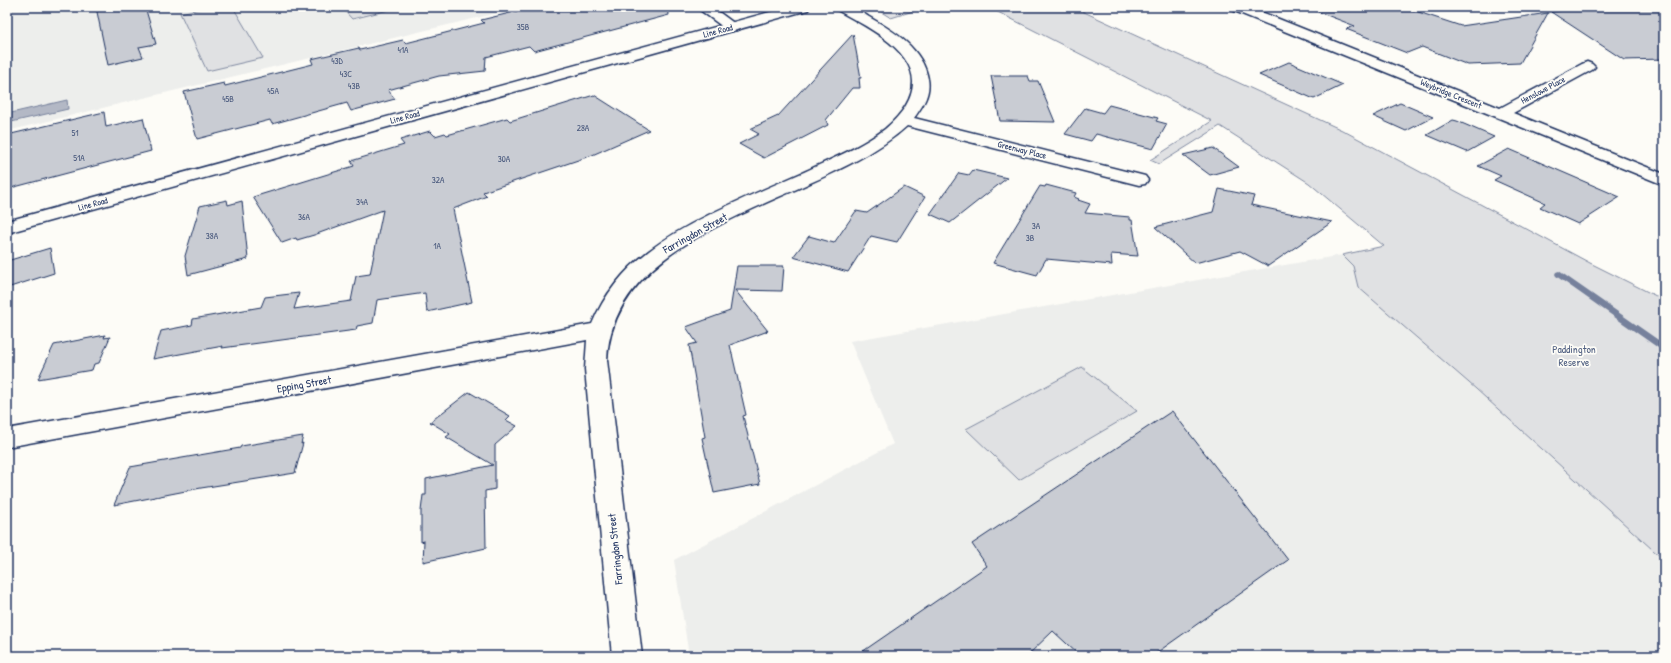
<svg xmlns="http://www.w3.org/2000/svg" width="1671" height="663" viewBox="0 0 1671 663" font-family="'Patrick Hand',sans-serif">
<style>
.built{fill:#edeeec}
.green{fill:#e0e1e3;stroke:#7e88a0}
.water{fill:#b3b8c5;stroke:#76819c}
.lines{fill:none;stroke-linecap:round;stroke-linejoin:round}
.stream{fill:#76819c;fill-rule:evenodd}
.building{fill:#c9ccd3;stroke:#1b2f5e}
.minor-casing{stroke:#1b2f5e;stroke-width:3}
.secondary-casing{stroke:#1b2f5e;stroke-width:3}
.minor{fill:#fdfcf7;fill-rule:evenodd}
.secondary{fill:#fdfcf7;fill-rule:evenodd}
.labels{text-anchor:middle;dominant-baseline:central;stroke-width:3.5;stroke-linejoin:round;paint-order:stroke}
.number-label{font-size:9px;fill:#46567b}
.far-street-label{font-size:9px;fill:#1b2f5e;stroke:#fdfcf7}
.street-label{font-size:11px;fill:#1b2f5e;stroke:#fdfcf7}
.park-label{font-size:11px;fill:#4c5c7f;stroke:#fdfcf7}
</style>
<rect width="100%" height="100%" fill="#fdfcf7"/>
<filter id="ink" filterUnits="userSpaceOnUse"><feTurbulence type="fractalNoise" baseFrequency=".025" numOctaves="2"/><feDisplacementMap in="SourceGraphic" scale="8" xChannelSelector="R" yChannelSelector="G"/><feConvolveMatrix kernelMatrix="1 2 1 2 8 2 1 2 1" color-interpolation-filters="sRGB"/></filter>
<g filter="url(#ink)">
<g class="built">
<path d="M 7,7 L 517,7 L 518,8 L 7,131 Z"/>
<path d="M 1342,255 L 1353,266 L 1358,287 L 1476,389 L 1664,560 L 1664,656 L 689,656 L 674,560 L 893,444 L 850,341 Z"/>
</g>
<g class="green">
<path d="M 207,7 L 233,7 L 263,58 L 207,71 L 180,13 Z"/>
<path d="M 341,7 L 401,7 L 352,19 Z"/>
<path d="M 873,7 L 926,7 L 891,18 Z"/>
<path d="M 988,7 L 1073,7 L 1342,130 L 1590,263 L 1664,300 L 1664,560 L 1476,389 L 1358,287 L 1353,266 L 1342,255 L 1384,246 L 1309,183 L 1220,126 L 1159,164 L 1150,160 L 1212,121 Z"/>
<path d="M 1082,367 L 1137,411 L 1019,480 L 966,429 Z"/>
</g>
<path class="water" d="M 67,100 L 68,109 L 7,123 L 7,114 Z"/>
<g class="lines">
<path class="stream" d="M 1559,271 L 1664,344 L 1664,352 L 1556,276 L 1555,274 L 1556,272 Z"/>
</g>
<g class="building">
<path d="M 96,7 L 145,7 L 156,44 L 139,47 L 143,57 L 108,65 Z"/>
<path d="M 535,7 L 668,7 L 669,15 L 534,51 L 529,46 L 486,57 L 485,71 L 439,76 L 388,90 L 395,99 L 351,111 L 347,103 L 272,124 L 270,120 L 197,139 L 184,92 L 224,83 L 225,86 L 313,64 L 311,59 L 359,48 L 360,50 L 403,40 L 406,43 L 484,23 L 481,20 Z"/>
<path d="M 1311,7 L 1403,7 L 1461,26 L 1548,13 L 1520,63 L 1468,65 L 1422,47 L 1407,53 L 1346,29 L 1355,26 L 1311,9 Z"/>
<path d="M 1584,7 L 1664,7 L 1664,59 L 1624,60 L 1551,12 Z"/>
<path d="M 853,34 L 861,78 L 859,78 L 860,88 L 852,88 L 826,120 L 828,125 L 764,158 L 739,144 L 759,134 L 750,129 L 778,116 Z"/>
<path d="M 1289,62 L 1343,85 L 1314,99 L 1259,75 Z"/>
<path d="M 991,76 L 1028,76 L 1030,81 L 1038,81 L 1055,122 L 1000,121 Z"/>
<path d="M 594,95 L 649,130 L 590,156 L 483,192 L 487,196 L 453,209 L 472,302 L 427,312 L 425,293 L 377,300 L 373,323 L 357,326 L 356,330 L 222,348 L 223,346 L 153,359 L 161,331 L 192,325 L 193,319 L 261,307 L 265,297 L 299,293 L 294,309 L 351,301 L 356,276 L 370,274 L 383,210 L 314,235 L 297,240 L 296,238 L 282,243 L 253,197 L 354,166 L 351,161 L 404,145 L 400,140 L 430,131 L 435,136 L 445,133 L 447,135 L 507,118 L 510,121 Z"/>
<path d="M 1400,103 L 1433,117 L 1406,131 L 1373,116 Z"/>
<path d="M 1109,105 L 1158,118 L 1156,121 L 1167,124 L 1153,149 L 1096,134 L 1091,141 L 1065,134 L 1085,108 L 1103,113 Z"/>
<path d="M 104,112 L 106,127 L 143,118 L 151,151 L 7,189 L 7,135 Z"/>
<path d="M 1453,120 L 1457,121 L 1494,137 L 1467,152 L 1427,135 Z"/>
<path d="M 1213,148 L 1239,167 L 1210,175 L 1183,155 Z"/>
<path d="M 1509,149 L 1620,197 L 1578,224 L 1540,207 L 1545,203 L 1494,180 L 1501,176 L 1478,166 Z"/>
<path d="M 973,170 L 1007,178 L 950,223 L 930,214 L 959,173 L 969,175 Z"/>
<path d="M 1046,185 L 1076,193 L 1074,197 L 1079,199 L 1078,200 L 1090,204 L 1085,213 L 1130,217 L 1130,220 L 1132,220 L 1138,256 L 1111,254 L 1112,265 L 1046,259 L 1037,275 L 993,263 L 1040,186 L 1045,187 Z"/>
<path d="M 904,187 L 925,197 L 897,242 L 871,236 L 848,272 L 793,257 L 809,236 L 834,243 L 856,211 L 867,213 Z"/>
<path d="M 1219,189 L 1254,196 L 1251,205 L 1332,222 L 1268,266 L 1240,251 L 1195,263 L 1155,227 L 1213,212 Z"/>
<path d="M 227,200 L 228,205 L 242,201 L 248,259 L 188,275 L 185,256 L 200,206 Z"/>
<path d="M 50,248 L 54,273 L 7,288 L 7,261 Z"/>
<path d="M 737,266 L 784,266 L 782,291 L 735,290 L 768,331 L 730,345 L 746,415 L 743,416 L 760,484 L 714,493 L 702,438 L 705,437 L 689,345 L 697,343 L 686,327 L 730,311 Z"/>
<path d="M 105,335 L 104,338 L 110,337 L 99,363 L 94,364 L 92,370 L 38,379 L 54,345 Z"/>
<path d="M 469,392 L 510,416 L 506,420 L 517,426 L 495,445 L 495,489 L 485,491 L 486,548 L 423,562 L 424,541 L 421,542 L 421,511 L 423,495 L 426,495 L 426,479 L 493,465 L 446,437 L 450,434 L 430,422 Z"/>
<path d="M 1172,411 L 1288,560 L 1152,656 L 1080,656 L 1053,631 L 1027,656 L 856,656 L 987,566 L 972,544 Z"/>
<path d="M 303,436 L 301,444 L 303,443 L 295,473 L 201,488 L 114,505 L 130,467 L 240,448 L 241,446 Z"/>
</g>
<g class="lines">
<defs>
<g id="minor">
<path d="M 696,7 L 712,7 L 739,27 L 737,30 L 732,31 L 727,30 Z"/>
<path d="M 835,7 C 840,7 846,6 851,7 C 857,8 864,14 869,17 C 894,31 923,49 928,79 C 931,94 922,107 914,118 L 1145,176 L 1148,180 L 1145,184 L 1139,185 L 907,126 C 824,203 613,223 607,360 L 642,656 L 612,656 L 585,369 L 587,340 L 7,447 L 7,429 L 592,324 C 604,295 624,270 649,251 C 696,215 764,191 819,165 C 841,155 865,144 885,129 C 899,117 913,101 913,82 C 913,48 862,24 837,10 Z"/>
<path d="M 1230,7 L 1249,7 L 1500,108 L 1582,64 L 1587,62 L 1592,64 L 1595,67 L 1592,70 L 1513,113 L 1664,174 L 1664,185 L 1232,10 Z"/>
</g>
<path id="secondary" d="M 788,7 L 810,7 L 808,10 L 7,233 L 7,221 Z"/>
</defs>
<use href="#minor" class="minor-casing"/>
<use href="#secondary" class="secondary-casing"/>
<use href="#minor" class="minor"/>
<use href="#secondary" class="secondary"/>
</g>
</g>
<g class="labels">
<g class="number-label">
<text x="523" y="27">35B</text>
<text x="403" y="50">41A</text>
<text x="337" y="61">43D</text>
<text x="346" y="74">43C</text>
<text x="354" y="86">43B</text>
<text x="273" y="91">45A</text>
<text x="228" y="99">45B</text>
<text x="583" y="128">28A</text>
<text x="75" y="133">51</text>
<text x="79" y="158">51A</text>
<text x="504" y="159">30A</text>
<text x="438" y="180">32A</text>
<text x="362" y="202">34A</text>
<text x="304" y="217">36A</text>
<text x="1036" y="226">3A</text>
<text x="212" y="236">38A</text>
<text x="1030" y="238">3B</text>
<text x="437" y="246">1A</text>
</g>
<g class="far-street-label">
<text transform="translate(718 31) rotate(-15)">Line Road</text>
<text transform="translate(1543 90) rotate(-28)">Henslowe Place</text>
<text transform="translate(1451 94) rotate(22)">Weybridge Crescent</text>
<text transform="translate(405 117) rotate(-15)">Line Road</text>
<text transform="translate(1022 150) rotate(14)">Greenway Place</text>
<text transform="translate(93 204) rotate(-15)">Line Road</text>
</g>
<g class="street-label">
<text transform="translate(695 233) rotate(-29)">Farringdon Street</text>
<text transform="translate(304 384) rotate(-10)">Epping Street</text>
<text transform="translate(615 549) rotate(-96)">Farringdon Street</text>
</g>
<g class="park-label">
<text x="1574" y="349">Paddington<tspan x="1574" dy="13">Reserve</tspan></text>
</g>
</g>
<rect width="1671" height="663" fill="none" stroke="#fdfcf7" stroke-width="24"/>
<rect x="12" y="12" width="1647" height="639" fill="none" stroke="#1b2f5e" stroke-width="1.5" filter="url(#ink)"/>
</svg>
